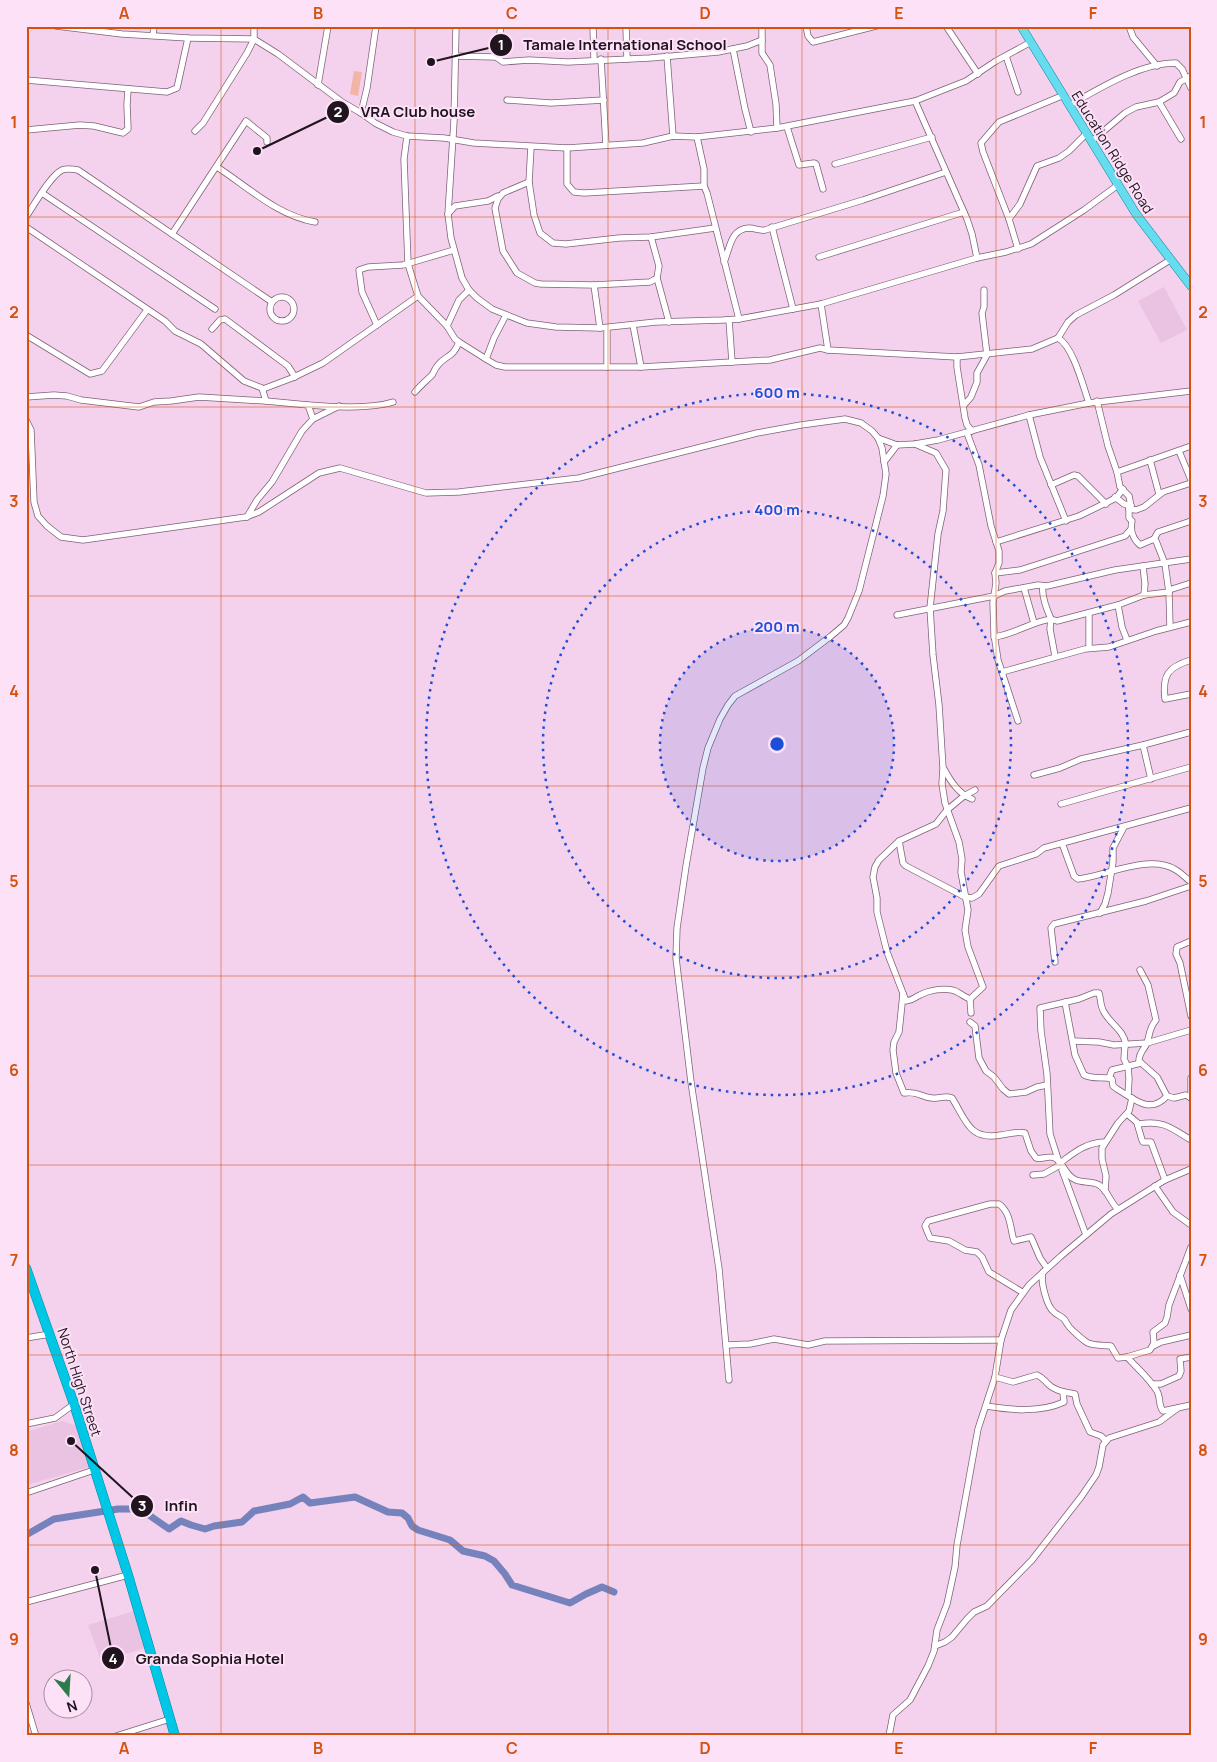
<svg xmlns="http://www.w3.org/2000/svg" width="1217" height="1762" viewBox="0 0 1217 1762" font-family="Manrope,sans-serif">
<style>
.built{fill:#eac2e2}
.park{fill:#f1b4a6}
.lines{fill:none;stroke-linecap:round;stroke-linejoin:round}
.river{stroke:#7582bc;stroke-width:7}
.minor-casing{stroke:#7f6179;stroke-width:7}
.major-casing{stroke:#0b889f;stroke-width:9}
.highway-casing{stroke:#0b889f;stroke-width:10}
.minor{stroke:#fff;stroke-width:5.5}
.major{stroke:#66ddef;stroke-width:8}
.highway{stroke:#00c7e5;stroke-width:9}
.grid{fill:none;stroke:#d4520e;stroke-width:1;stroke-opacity:0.55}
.ring{fill:none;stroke:#1d4ed8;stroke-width:2.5;stroke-dasharray:2.5 5}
.labels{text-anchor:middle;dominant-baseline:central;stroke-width:4;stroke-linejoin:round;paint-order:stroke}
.street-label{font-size:14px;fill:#20141e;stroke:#fde1f7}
.centre{fill:#1d4ed8;stroke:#fde1f7;stroke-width:2.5}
.ring-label{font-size:15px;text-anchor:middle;font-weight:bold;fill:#1d4ed8;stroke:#fde1f7;stroke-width:4;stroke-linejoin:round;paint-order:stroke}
.leader{fill:none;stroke:#20141e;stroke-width:2}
.callout-dot{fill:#20141e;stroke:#fde1f7;stroke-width:2}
.mark-label{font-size:15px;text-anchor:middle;font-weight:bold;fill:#fff}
.callout-label{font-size:15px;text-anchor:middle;font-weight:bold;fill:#20141e;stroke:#fde1f7;stroke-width:4;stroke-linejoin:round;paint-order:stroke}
.neatline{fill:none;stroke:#d4520e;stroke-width:2}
.grid-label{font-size:16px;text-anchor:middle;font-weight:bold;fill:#d4520e}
</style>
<rect width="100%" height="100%" fill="#f4d1ec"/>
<g class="built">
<path d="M 1164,287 L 1187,330 L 1161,343 L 1138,301 Z"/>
<path d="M 62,1421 L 74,1425 L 76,1424 L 89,1467 L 27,1485 L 26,1432 Z"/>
<path d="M 134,1611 L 145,1648 L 101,1661 L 88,1625 Z"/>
</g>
<path class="park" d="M 354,71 L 362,72 L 358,96 L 350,94 Z"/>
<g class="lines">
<path class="river" d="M 26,1535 L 54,1519 L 118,1509 L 133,1509 L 146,1513 L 169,1529 L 181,1521 L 191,1525 L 205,1529 L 214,1526 L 242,1522 L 254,1511 L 290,1504 L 303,1497 L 310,1503 L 355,1497 L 388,1512 L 402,1513 L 408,1518 L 412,1526 L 418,1530 L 450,1540 L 463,1551 L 485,1556 L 494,1561 L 505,1574 L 512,1585 L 570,1603 L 586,1594 L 602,1587 L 614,1592"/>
<defs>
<g id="minor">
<path d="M 56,26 L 122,34 L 188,38 L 254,39 L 278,54 L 342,102 L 361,113 L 375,123 L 393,132 L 407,136 L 444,138 L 474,143 L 567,148 L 643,143 L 673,136 L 697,137 L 777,128 L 915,101 L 966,81 L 996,61 L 1031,42"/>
<path d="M 456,26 L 454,121 L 448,214 L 451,238 L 462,278 L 469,290 L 477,298 L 492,309 L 527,323 L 556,327 L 600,328 L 656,322 L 723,320 L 739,319 L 821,304 L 977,258 L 1006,252 L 1031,244 L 1084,210 L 1118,185"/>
<path d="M 593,26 L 594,60"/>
<path d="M 626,26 L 627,59"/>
<path d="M 762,26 L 762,53 L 770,65 L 776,104 L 777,128"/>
<path d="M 806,26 L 808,36 L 813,42 L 876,26"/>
<path d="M 946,26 L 978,74"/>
<path d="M 1129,26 L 1133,37 L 1157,66"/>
<path d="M 153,35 L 154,26"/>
<path d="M 733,49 L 745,109 L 751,132"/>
<path d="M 455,56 L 496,57 L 503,62 L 529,60 L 568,62 L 650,58 L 718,52 L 747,46 L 762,40"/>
<path d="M 667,56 L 673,136"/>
<path d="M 1006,56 L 1018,92"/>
<path d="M 496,57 L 501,26"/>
<path d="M 601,59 L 606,145"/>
<path d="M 26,80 L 167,92 L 177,88 L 188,38"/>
<path d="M 318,85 L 328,26"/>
<path d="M 507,100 L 551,103 L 604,100"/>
<path d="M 915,101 L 967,219 L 972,234 L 977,258"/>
<path d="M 1159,102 L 1181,139"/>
<path d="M 1070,105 C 1100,88 1140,63 1176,63 L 1182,69 L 1191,88"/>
<path d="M 361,113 L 367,88 L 376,26"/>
<path d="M 787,127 L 799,165 L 814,163 L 816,164 L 823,189"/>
<path d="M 26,130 L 80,125 L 94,126 L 123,133 L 128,129 L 127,105 L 128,89"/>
<path d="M 195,131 L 203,123 L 247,53 L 254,39 L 254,26"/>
<path d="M 407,136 L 404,159 L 408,264 L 418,296 L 447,326"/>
<path d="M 697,137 L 704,169 L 704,186 L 707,193 L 739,319"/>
<path d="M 1092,141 L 1125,113 L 1136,107 L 1159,102 L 1174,93 L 1180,82 L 1191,76"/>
<path d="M 531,147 L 529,182 L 534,215 L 540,233 L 553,243 L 566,244 L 619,238 L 651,237 L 715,228"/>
<path d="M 567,148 L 567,184 L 574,192 L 584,193 L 704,186"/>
<path d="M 835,164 L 932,137"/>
<path d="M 217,167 C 248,187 278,216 315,222"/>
<path d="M 529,182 L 503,193 L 498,199 L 495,208 L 503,251 L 517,273 L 535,283 L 541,284 L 594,285 L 650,282 L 657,278 L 659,266 L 651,237"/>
<path d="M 42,193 L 215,309"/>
<path d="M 448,214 L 455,206 L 488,201 L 498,196"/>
<path d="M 26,217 C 34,205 50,176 62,170 C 67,168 73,169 78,170 L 272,302"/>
<path d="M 1009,219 L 1020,204 L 1037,166 L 1059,158 L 1069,151 L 1087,133"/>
<path d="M 26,227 L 165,321 L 175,331 L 201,344 L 244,381 L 262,388 L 266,401 L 308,405 L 313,419"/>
<path d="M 772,227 L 793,309"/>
<path d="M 172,234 L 246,121 L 267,138 L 267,142"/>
<path d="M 1018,249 L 1009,219 L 983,152 L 981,143 L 999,122 L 1064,95"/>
<path d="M 819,257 L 964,212"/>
<path d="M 724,262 C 730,249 730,229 749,228 C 755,228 759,231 765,230 L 863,200 L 946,172"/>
<path d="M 657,278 L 669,322"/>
<path d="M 594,285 L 600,328"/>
<circle cx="282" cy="309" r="12"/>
<path d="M 821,304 L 828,350 L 957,357 L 1032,349 L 1058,338 L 1068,322 L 1076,315 L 1114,295 L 1170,260"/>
<path d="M 506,315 L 494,338 L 486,359 L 496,365 L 505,367 L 641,367 L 732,362 L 729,320"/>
<path d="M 377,325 L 362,292 L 359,270 L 368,267 L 403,265 L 454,250"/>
<path d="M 633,325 L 641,367"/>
<path d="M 607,328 L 607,367"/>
<path d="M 212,329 L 220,320 L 225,319 L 288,366 L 295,377"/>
<path d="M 26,335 L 90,374 L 102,371 L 147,310"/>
<path d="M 1058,338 C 1073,346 1083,386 1089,403"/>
<path d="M 459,342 L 486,359"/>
<path d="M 957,357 L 957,367 L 965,418 L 967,425 L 972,431"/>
<path d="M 732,362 L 770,360 L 820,348 L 828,350"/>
<path d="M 263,389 L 292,378 L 323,363 L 418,296"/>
<path d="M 415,392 C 420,386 426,381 432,375 C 434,372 435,368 438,365 C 446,355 453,358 459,342 L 455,339 L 447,326 L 459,300 L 469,290"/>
<path d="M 26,397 L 54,395 L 67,396 L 81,400 L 139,407 L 154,402 L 171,401 L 199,397 L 266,401"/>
<path d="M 1097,401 L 1108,446 L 1117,472 L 1120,487 L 1129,496 L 1131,506"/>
<path d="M 308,405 C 332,407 371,409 393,402"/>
<path d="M 964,405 L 971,397 L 977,382 L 977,373 L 987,355 L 982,313 L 984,307 L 984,290"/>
<path d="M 1029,415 L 1040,457 L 1066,521"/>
<path d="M 26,420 L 31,430 L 34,502 L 38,516 L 47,526 L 61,537 L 83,540 L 246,517 L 259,512 L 319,473 L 340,468 L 426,493 L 459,492 L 579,478 L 757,433 L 801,425 L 845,419 L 861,423 L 872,431 L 878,438 L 882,448 L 886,474 L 883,496 L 859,591 L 848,618 L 844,625 L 831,636 L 798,661 L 735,696 L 728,705 L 720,719 L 708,748 L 703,768 L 686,866 L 677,928 L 676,958 L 691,1082 L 719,1269 L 729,1380"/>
<path d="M 967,433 L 979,465 L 991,526 L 999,551 L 999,563 L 995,573 L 996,583 L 993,603 L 994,634 L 998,660 L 1018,721"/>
<path d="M 878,438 L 897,445 L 915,444 L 938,440 L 1029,415 L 1089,403 L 1191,391"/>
<path d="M 915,444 L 936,453 L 946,470 L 943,511 L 938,534 L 930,608 L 933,655 L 939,705 L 943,768 L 942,784 L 945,803 L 959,842 L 962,859 L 961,872 L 968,910 L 965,930 L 968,947 L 983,987 L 970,999 L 971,1013"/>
<path d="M 1179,451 L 1191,480"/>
<path d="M 1150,460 L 1159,494"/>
<path d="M 884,462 L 897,445"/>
<path d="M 1117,472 L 1191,446"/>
<path d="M 1051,485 L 1074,475 L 1078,476 L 1106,504"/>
<path d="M 1115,497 L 1124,504 L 1131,506 L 1129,509 L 1136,510 L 1144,507 L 1163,492 L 1191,483"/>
<path d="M 247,517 L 257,500 L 272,482 L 302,431 L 313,419 L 339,406"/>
<path d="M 1154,539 L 1158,532 L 1191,521"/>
<path d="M 996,542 L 1079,516 L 1116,498 L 1123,489"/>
<path d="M 1143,566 L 1145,584 L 1144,595"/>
<path d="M 995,573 L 1020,570 L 1042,563 L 1125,536 L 1131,529"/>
<path d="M 1043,586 C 1041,596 1047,610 1051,619 L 1057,621 L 1118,605 L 1144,595 L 1169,592 L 1165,564 L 1156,541 L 1154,539 L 1140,545 C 1133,539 1130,530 1132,521 L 1129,518 L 1129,509"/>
<path d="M 1024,588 L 1034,623"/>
<path d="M 1169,590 L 1191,583"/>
<path d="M 1169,592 L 1170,627"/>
<path d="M 1118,605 L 1122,627 L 1127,640"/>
<path d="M 1089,613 L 1089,648"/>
<path d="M 897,615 L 994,596 L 1005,591 L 1038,585 L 1047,586 L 1115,570 L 1191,559"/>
<path d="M 994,637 C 1015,634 1031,622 1051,619 L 1050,629 L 1055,656"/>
<path d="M 1191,660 C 1168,667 1162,675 1165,699 L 1191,694"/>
<path d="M 1002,672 L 1085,649 L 1109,647 L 1156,631 L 1191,622"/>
<path d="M 1143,745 L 1151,779"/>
<path d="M 944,769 C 951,782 959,794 972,799"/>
<path d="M 1034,775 L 1060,768 L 1081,759 L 1143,745 L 1191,732"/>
<path d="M 1061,804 L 1191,767"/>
<path d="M 899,841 L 903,863 L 906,866 L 965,897 L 972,898 L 979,894 L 999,866 L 1036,854 L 1044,848 L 1191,808"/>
<path d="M 1062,843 L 1074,876 L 1078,879 C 1106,876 1150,853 1176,870 C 1181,873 1186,878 1191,882"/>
<path d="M 1100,913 L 1105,904 L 1108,893 L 1113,862 L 1113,848 L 1124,827"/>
<path d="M 1191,941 L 1177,947 L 1176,954 L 1180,963 L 1191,1016"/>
<path d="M 1055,962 L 1051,928 L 1054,924 L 1146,901 L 1191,886"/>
<path d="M 1140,970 L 1148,985 L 1156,1020 C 1149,1028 1150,1034 1147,1043 C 1144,1050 1139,1052 1139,1061 L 1157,1077 L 1167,1096 L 1174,1098 L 1186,1095 L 1191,1098"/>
<path d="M 903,994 L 899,1032 L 894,1042 L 893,1050 L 896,1073 L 904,1093 C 920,1091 920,1097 932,1098 C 939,1099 945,1095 952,1098 C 966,1120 969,1141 1001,1135 C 1009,1134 1017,1131 1025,1133 L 1031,1151 L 1036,1158 C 1042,1160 1048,1155 1055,1158 C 1064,1163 1065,1176 1076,1180 C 1083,1183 1093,1181 1099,1185 C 1108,1190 1110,1203 1118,1209"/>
<path d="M 970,999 C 964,997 958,991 952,990 C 943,988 929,990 920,995 C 913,998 914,1000 906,1001 L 887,952 L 877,912 L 877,898 L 873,877 L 875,867 L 879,860 L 899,841 L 936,824 L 947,810 L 964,796 L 975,790"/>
<path d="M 1065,1002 L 1075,1055 L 1084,1075 C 1094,1080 1103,1076 1112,1079 L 1113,1086 L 1117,1089 C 1134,1099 1150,1115 1167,1096"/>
<path d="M 970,1022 L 975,1026 L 979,1058 L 986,1071 L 994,1077 L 1003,1089 L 1009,1094 L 1026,1092 L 1037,1087 L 1047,1085"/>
<path d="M 1073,1041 L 1099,1042 L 1114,1045 L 1147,1043 L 1191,1030"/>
<path d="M 1125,1045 L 1124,1059 L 1128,1067 L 1129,1079 L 1128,1095"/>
<path d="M 1109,1078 L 1112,1070 L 1141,1063"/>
<path d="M 1191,1098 L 1191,1078"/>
<path d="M 1127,1114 L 1139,1124 C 1164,1120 1171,1128 1191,1140"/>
<path d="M 1137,1123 L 1142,1140 L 1143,1142 L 1151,1142 L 1165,1180"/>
<path d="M 1059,1162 L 1050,1134 L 1047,1074 L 1041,1031 L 1040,1008 L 1079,999 L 1094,993 L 1099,993 C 1101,999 1100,1006 1104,1012 C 1111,1025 1124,1030 1126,1045"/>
<path d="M 1060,1163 C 1075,1152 1085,1143 1105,1142"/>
<path d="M 1062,1170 L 1086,1235"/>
<path d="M 1033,1175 L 1044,1174 L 1060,1165"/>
<path d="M 1155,1186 L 1173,1212 L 1191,1225"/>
<path d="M 1105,1191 L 1106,1176 L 1102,1159 L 1102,1148 L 1118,1123 L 1129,1111 L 1132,1098"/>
<path d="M 1043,1272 C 1040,1281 1047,1307 1054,1312 C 1057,1315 1061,1316 1064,1319 C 1066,1321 1066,1323 1068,1325 C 1069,1328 1084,1341 1088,1343 C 1095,1346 1104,1345 1111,1346 L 1118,1358 L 1127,1357 C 1137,1368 1149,1378 1157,1391 C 1161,1398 1158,1405 1163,1411 L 1191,1405"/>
<path d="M 1180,1275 L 1191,1309"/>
<path d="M 1022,1292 L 989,1272 L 982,1257 L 977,1252 L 965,1250 L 949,1241 L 930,1238 L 925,1226 L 928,1221 L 990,1204 L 999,1204 C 1011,1213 1010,1228 1014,1241 L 1031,1237 L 1040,1258 L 1047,1268"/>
<path d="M 26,1338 L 50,1334"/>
<path d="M 727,1345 L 750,1344 L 774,1339 L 808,1345 L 825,1341 L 1001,1340"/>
<path d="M 1153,1346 L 1161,1342 L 1191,1335"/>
<path d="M 1127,1357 L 1150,1350 L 1154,1343 L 1153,1332 L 1165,1323 L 1167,1317 L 1169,1305 L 1191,1247"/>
<path d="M 995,1377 L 1013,1382 L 1037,1375 C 1042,1377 1043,1379 1047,1383 C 1054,1391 1065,1392 1075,1394 L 1077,1404 L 1090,1432 L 1101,1436 L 1106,1441"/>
<path d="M 1152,1384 L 1161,1384 L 1179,1376 L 1181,1371 L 1180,1359 L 1191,1357"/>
<path d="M 986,1406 C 1011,1410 1040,1413 1064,1402 L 1063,1392"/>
<path d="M 26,1424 L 55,1418 L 74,1404"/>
<path d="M 26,1493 L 94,1470"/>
<path d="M 26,1602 L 128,1575"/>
<path d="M 935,1646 L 945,1642 L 952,1637 L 967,1619 L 974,1612 L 987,1606 L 1032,1560 L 1081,1497 L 1096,1475 L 1099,1467 L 1103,1445 L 1109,1438 L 1159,1422 L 1178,1408"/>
<path d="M 26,1703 L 36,1736"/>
<path d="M 116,1736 L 170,1719"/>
<path d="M 889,1736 L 893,1715 L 910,1700 L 928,1666 L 934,1651 L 937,1630 L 947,1604 L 955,1567 L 957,1545 L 978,1429 L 995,1377 L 1001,1340 L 1011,1310 L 1029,1285 L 1061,1256 L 1111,1214 L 1165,1180 L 1191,1169"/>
</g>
<path id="major" d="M 1021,26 L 1136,214 L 1191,286"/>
<path id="highway" d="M 26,1268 L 74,1404 L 128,1575 L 175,1736"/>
</defs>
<use href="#minor" class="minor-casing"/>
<use href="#major" class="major-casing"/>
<use href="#highway" class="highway-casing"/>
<use href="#minor" class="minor"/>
<use href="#major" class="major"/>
<use href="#highway" class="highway"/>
</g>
<path class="grid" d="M 221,26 L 221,1736M 415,26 L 415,1736M 608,26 L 608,1736M 802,26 L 802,1736M 996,26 L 996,1736M 26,217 L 1191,217M 26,407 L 1191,407M 26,596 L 1191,596M 26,786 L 1191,786M 26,976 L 1191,976M 26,1165 L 1191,1165M 26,1355 L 1191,1355M 26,1545 L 1191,1545"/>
<circle cx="777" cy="744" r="117" fill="#1d4ed8" fill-opacity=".12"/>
<g class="ring">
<circle cx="777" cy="744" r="117"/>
<circle cx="777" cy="744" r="234"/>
<circle cx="777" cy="744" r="351"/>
</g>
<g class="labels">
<g class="street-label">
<text transform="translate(1113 152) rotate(58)">Education Ridge Road</text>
<text transform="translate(80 1382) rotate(72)">North High Street</text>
</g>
</g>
<circle cx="777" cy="744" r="8" class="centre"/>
<g class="ring-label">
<text x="777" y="398">600 m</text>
<text x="777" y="515">400 m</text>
<text x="777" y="632">200 m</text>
</g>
<path class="leader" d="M431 62L501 45M257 151L338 112M71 1441L142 1506M95 1570L113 1658"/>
<g class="callout-dot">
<circle cx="431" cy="62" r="5"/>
<circle cx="257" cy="151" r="5"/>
<circle cx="71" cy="1441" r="5"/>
<circle cx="95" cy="1570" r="5"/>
<circle cx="501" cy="45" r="12"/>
<circle cx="338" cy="112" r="12"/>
<circle cx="142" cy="1506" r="12"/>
<circle cx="113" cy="1658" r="12"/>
</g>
<g class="mark-label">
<text x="501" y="50">1</text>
<text x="338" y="117">2</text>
<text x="142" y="1511">3</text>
<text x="113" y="1664">4</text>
</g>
<g class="callout-label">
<text x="625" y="50">Tamale International School</text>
<text x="418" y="117">VRA Club house</text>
<text x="181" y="1511">Infin</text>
<text x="210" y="1664">Granda Sophia Hotel</text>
</g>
<rect width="1217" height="1762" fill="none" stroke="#fde1f7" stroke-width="55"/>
<g transform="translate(68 1694) rotate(162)"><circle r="24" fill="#fde1f7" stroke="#a58fa0"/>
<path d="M0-4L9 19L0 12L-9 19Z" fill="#2c7b4b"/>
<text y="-8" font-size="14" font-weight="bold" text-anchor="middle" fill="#20141e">N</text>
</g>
<rect x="28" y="28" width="1162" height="1706" class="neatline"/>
<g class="grid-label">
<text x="124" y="19">A</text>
<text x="318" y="19">B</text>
<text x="512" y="19">C</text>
<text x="705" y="19">D</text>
<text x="899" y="19">E</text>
<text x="1093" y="19">F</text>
<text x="14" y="128">1</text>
<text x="1203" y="128">1</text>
<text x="14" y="318">2</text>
<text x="1203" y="318">2</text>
<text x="14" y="507">3</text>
<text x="1203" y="507">3</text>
<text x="14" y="697">4</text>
<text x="1203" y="697">4</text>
<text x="14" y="887">5</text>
<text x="1203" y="887">5</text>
<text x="14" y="1076">6</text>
<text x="1203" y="1076">6</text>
<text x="14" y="1266">7</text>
<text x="1203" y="1266">7</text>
<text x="14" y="1456">8</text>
<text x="1203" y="1456">8</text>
<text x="14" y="1645">9</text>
<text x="1203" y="1645">9</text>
<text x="124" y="1754">A</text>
<text x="318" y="1754">B</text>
<text x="512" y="1754">C</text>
<text x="705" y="1754">D</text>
<text x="899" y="1754">E</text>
<text x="1093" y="1754">F</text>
</g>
</svg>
